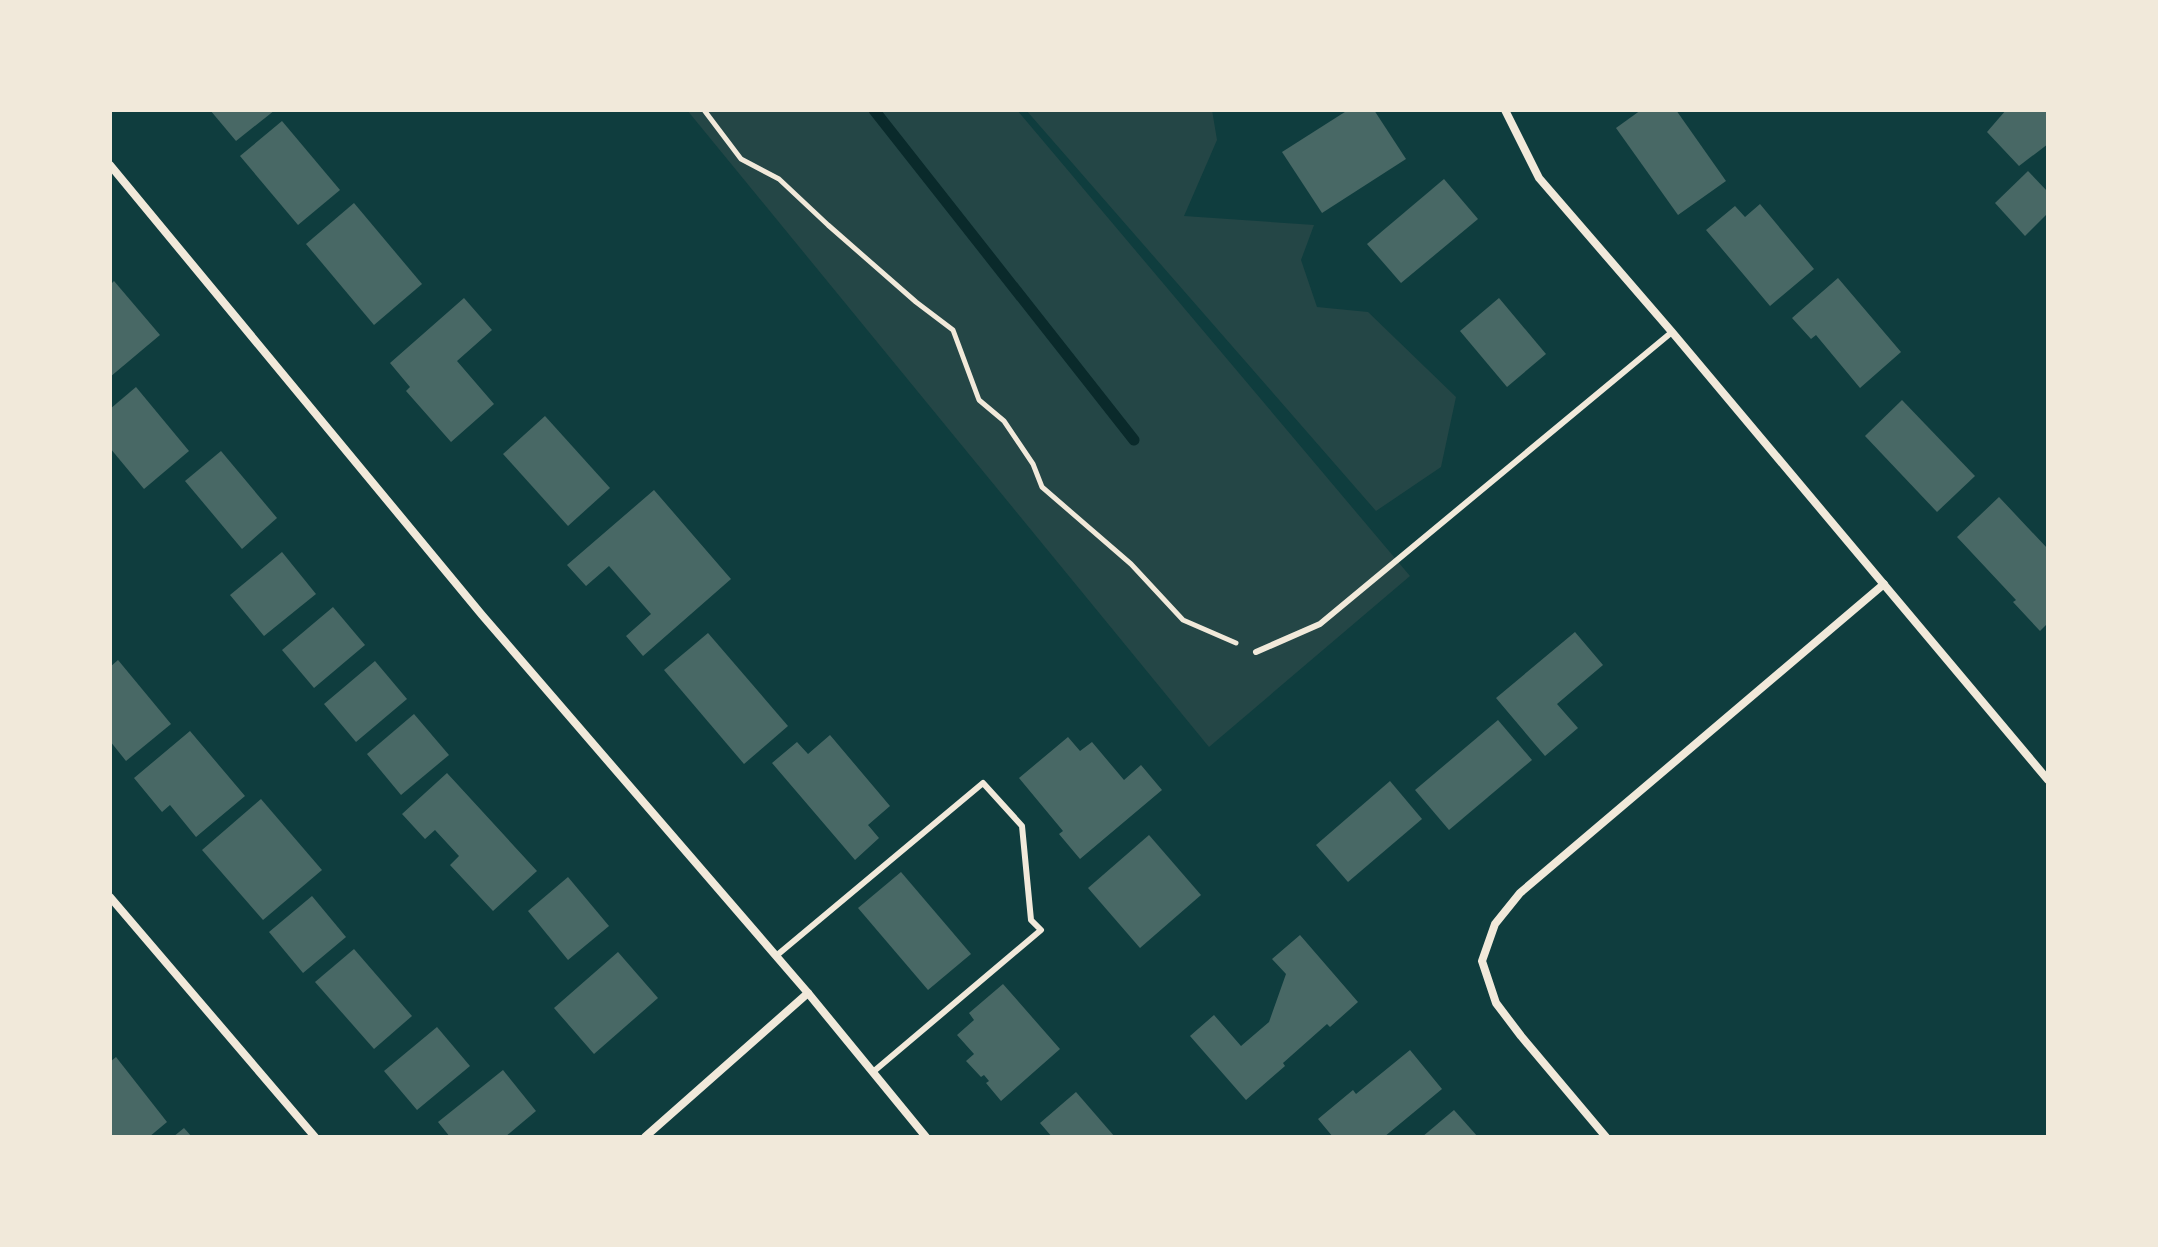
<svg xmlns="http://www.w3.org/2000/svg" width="2158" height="1247" viewBox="0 0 2158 1247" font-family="Karla,sans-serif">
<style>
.green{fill:#244646}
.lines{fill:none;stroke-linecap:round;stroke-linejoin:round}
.stream{stroke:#0a2a2b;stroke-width:11}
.building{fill:#486865}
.path{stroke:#f1e9da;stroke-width:5}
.service{stroke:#f1e9da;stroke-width:6}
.minor{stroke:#f1e9da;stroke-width:8}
</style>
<rect width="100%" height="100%" fill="#0f3d3e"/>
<g class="green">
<path d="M 687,110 L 1017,110 L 1410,576 L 1209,747 Z"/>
<path d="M 1026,110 L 1212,110 L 1217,140 L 1184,216 L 1314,225 L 1301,260 L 1317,307 L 1368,312 L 1456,397 L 1441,467 L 1376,511 Z"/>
</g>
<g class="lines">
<path class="stream" d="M 874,110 L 1134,440"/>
</g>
<g class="building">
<path d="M 210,110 L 275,110 L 236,141 Z"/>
<path d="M 1348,110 L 1374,110 L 1406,159 L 1322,213 L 1282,152 Z"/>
<path d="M 1641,110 L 1676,110 L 1726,181 L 1678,215 L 1616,128 Z"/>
<path d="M 2006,110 L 2048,110 L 2048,144 L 2019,166 L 1987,132 Z"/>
<path d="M 282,121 L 340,190 L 298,225 L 240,156 Z"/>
<path d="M 2028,171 L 2048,192 L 2048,213 L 2025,236 L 1995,203 Z"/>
<path d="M 1444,179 L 1478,219 L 1401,283 L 1367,244 Z"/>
<path d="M 354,203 L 422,284 L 374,325 L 306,244 Z"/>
<path d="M 1760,204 L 1814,269 L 1770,306 L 1706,230 L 1735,206 L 1745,217 Z"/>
<path d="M 1838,278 L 1901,352 L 1860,388 L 1816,335 L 1811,339 L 1792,318 Z"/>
<path d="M 114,281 L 160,335 L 110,377 L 110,285 Z"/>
<path d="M 464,298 L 492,330 L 457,361 L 494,404 L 451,442 L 406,391 L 410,387 L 390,363 Z"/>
<path d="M 1499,298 L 1546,354 L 1507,387 L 1460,331 Z"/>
<path d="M 136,387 L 189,451 L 144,489 L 110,448 L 110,409 Z"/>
<path d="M 1902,400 L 1975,476 L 1937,512 L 1865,436 Z"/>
<path d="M 545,416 L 610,488 L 568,526 L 503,454 Z"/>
<path d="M 221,451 L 277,518 L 242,549 L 185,481 Z"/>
<path d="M 654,490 L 731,579 L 643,656 L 626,636 L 651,614 L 609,566 L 586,586 L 567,565 Z"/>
<path d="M 1999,497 L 2048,549 L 2048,623 L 2040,631 L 2013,602 L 2016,600 L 1957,537 Z"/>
<path d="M 282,552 L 316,594 L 264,636 L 230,595 Z"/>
<path d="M 333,607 L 365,645 L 314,688 L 282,650 Z"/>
<path d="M 1575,632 L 1603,665 L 1557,704 L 1578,728 L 1545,756 L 1496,698 Z"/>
<path d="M 708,633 L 788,726 L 744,764 L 664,670 Z"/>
<path d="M 118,660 L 171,724 L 126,761 L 110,741 L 110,667 Z"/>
<path d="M 375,661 L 407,699 L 356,742 L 324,704 Z"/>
<path d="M 414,714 L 449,755 L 401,795 L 367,754 Z"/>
<path d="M 1498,720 L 1532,760 L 1449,830 L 1415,790 Z"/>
<path d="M 190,731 L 245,796 L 196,837 L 170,805 L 162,812 L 134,778 Z"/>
<path d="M 830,735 L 890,806 L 868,825 L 879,838 L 855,860 L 772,763 L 797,742 L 808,754 Z"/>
<path d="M 1068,737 L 1080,751 L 1092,742 L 1124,780 L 1141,765 L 1162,790 L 1080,859 L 1059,834 L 1063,831 L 1019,778 Z"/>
<path d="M 447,773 L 537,871 L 493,911 L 450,865 L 459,856 L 435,830 L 425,839 L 402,814 Z"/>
<path d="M 1390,781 L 1422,819 L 1348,882 L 1316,845 Z"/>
<path d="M 261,799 L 322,870 L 263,920 L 202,850 Z"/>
<path d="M 1149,835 L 1201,895 L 1140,948 L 1088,888 Z"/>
<path d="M 901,872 L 971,954 L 928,990 L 858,908 Z"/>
<path d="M 568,877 L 609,926 L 568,960 L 528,911 Z"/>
<path d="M 312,896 L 346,937 L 303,973 L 269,932 Z"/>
<path d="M 1300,935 L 1358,1002 L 1330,1027 L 1327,1024 L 1283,1063 L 1285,1066 L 1246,1100 L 1190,1036 L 1214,1015 L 1241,1046 L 1269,1022 L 1286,974 L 1272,959 Z"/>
<path d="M 354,949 L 412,1016 L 374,1049 L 315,982 Z"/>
<path d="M 618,952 L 658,998 L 594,1054 L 554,1008 Z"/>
<path d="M 1003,984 L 1060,1049 L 1001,1101 L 986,1083 L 989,1081 L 984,1075 L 981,1077 L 966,1061 L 974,1054 L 957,1035 L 974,1020 L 969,1013 Z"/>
<path d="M 437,1027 L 470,1066 L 417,1110 L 384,1071 Z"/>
<path d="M 1410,1050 L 1442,1089 L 1384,1137 L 1333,1137 L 1318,1119 L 1353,1090 L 1356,1094 Z"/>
<path d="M 116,1057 L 167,1122 L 149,1137 L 110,1136 L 110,1062 Z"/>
<path d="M 503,1070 L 536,1111 L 505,1137 L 450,1137 L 438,1122 Z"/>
<path d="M 1076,1092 L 1115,1137 L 1052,1137 L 1040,1123 Z"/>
<path d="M 1454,1110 L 1478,1137 L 1422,1137 Z"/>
<path d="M 184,1128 L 192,1137 L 173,1137 Z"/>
</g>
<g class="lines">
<path class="path" d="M 704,110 L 741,159 L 779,179 L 828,225 L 916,302 L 953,330 L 979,400 L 1004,421 L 1033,464 L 1042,487 L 1131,564 L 1183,620 L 1236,643"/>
<g class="service">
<path d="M 1256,652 L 1320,624 L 1672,332"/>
<path d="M 776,956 L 983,783 L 1022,826 L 1031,920 L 1041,930 L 873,1072"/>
</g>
<g class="minor">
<path d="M 1505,110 L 1539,178 L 1672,332 L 2048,780"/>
<path d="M 110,165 L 482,615 L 808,993 L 926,1137"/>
<path d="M 110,897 L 315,1137"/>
<path d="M 645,1137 L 808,993"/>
<path d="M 1606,1137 L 1521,1036 L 1496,1003 L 1482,961 L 1495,924 L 1520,893 L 1884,584"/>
</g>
</g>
<rect width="2158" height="1247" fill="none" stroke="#f1e9da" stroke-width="224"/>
</svg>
